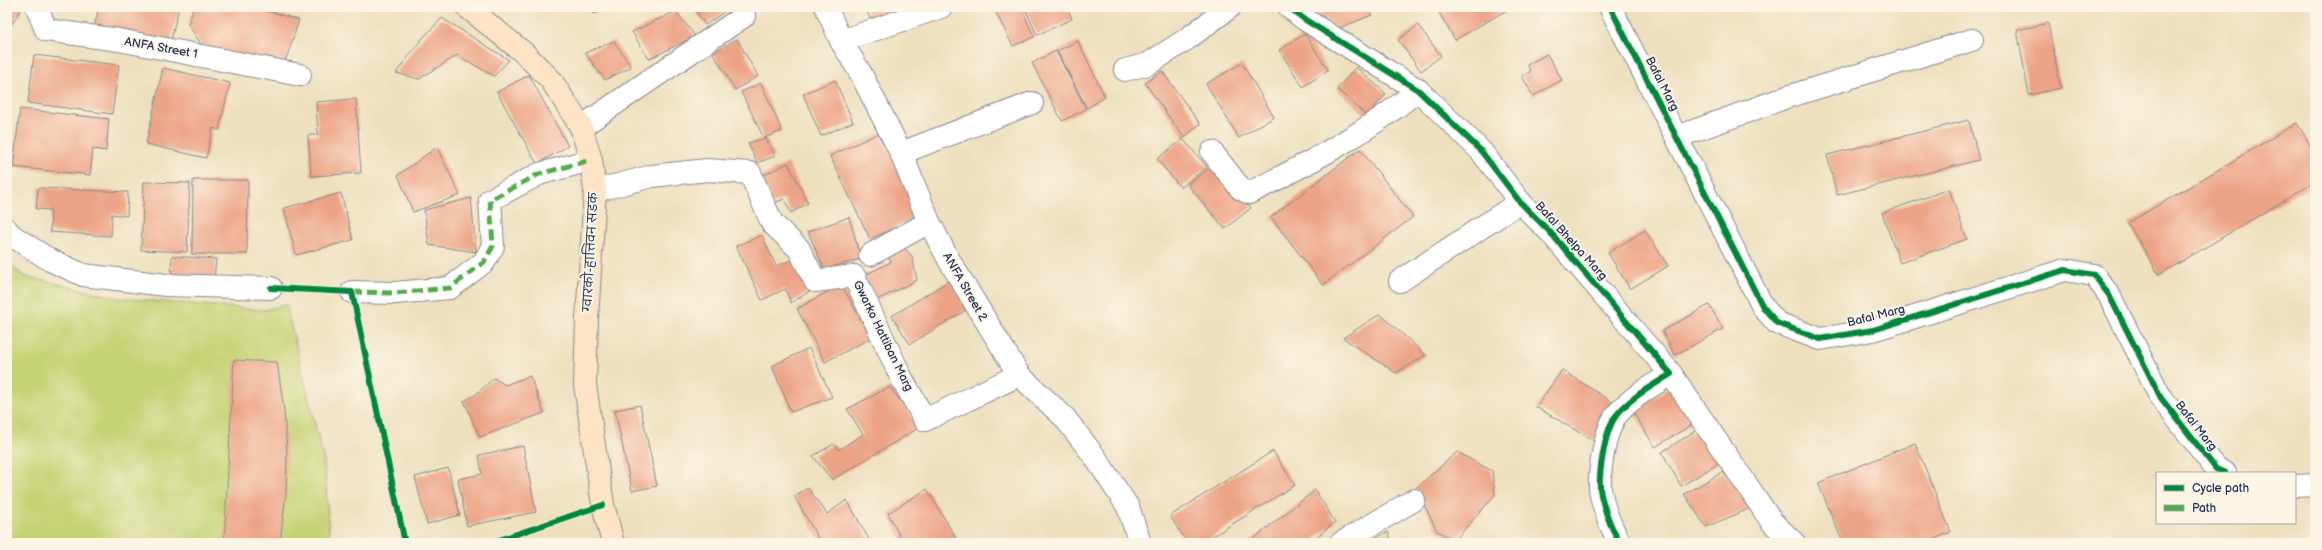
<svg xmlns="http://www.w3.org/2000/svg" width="2322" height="550" viewBox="0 0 2322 550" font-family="'Balsamiq Sans','Playpen Sans Deva',sans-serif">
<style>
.green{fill:#c6d375;stroke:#70816a}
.building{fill:#eda385}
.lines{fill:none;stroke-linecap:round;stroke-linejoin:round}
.pedestrian-casing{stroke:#84888e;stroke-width:24}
.minor-casing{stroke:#84888e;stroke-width:24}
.secondary-casing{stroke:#84888e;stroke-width:24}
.pedestrian{stroke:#fff;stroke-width:22}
.minor{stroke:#fff;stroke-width:22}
.secondary{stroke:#fee4c6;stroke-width:22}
.quiet{stroke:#52ab49;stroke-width:5;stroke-dasharray:10 5;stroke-linecap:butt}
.cycleway-casing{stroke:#fcf5e5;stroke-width:8}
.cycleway{stroke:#00873e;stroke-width:6}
.labels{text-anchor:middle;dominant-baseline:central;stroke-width:4;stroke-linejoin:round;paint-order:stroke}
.street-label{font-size:12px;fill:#1b2f5e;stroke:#fcf5e5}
</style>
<rect width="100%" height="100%" fill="#fcf5e5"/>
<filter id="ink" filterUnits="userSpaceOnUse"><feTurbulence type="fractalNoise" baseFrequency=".025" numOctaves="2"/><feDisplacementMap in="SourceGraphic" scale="8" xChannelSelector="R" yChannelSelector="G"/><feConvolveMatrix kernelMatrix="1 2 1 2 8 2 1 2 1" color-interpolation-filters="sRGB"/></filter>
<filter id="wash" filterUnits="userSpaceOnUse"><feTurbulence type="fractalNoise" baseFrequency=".012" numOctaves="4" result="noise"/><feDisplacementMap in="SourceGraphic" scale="16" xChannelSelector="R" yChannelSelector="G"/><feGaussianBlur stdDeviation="0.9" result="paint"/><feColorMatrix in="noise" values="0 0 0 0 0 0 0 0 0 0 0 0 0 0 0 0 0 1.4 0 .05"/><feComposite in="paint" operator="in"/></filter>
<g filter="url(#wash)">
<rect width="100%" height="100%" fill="#eee0bf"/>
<path class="green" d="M 7,262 L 24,276 L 118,298 L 264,310 L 286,305 L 324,461 L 330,543 L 7,543 Z"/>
<g id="blocks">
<g class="building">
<path d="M 7,7 L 22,8 L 7,32 Z"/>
<path d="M 99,7 L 179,7 L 170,44 L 94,28 Z"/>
<path d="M 194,7 L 254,7 L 299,20 L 283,68 L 205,50 L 188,24 Z"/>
<path d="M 589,7 L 608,7 L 594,14 Z"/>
<path d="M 693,7 L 731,7 L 705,25 Z"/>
<path d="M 865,7 L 915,7 L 874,27 Z"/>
<path d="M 993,7 L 1021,7 L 1034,37 L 1013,46 Z"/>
<path d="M 1024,7 L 1067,7 L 1072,19 L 1037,35 Z"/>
<path d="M 1313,7 L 1366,7 L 1372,15 L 1337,29 Z"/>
<path d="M 1436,7 L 1512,7 L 1455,40 Z"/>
<path d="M 676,11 L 695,36 L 649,59 L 632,32 Z"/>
<path d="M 442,18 L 509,60 L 494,76 L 457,55 L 419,79 L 396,73 L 421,40 Z"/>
<path d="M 2048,23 L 2061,88 L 2029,95 L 2017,30 Z"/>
<path d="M 1418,25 L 1441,56 L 1421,71 L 1398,40 Z"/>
<path d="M 1305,34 L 1328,70 L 1303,87 L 1279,50 Z"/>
<path d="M 737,39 L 758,76 L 735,90 L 713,53 Z"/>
<path d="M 614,41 L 631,67 L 605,80 L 585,53 Z"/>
<path d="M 1078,41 L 1105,97 L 1087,108 L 1057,51 Z"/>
<path d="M 1056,51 L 1086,109 L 1062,121 L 1032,63 Z"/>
<path d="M 1547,54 L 1562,80 L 1533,96 L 1522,76 L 1531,71 L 1527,65 Z"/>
<path d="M 34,55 L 119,65 L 112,114 L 28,103 Z"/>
<path d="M 1242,63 L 1274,117 L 1239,138 L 1206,84 Z"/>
<path d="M 1356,67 L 1386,94 L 1367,116 L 1337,89 Z"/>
<path d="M 163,68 L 230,83 L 219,130 L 213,128 L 206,158 L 146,144 Z"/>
<path d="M 1162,71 L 1200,124 L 1184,138 L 1145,83 Z"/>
<path d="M 529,75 L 568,146 L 537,164 L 497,92 Z"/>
<path d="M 835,80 L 853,122 L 821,136 L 803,94 Z"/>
<path d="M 761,83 L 782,131 L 764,138 L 741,92 Z"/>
<path d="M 356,99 L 361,173 L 311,176 L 308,135 L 318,135 L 316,102 Z"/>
<path d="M 20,109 L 109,119 L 106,151 L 93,149 L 90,175 L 13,167 Z"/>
<path d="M 1969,120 L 1979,160 L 1837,195 L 1827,155 Z"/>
<path d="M 2297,123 L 2315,153 L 2315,182 L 2159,275 L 2128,223 Z"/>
<path d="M 879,133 L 924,214 L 870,239 L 830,156 Z"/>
<path d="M 766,138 L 775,156 L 757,163 L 748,143 Z"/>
<path d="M 1183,139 L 1207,167 L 1181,188 L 1157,159 Z"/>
<path d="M 437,147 L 460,195 L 413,212 L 398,175 Z"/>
<path d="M 1360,149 L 1413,217 L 1323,285 L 1271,217 Z"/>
<path d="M 788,163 L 808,203 L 791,213 L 784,199 L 769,205 L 760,177 Z"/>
<path d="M 1214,164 L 1251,208 L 1225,229 L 1188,185 Z"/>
<path d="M 193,180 L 248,180 L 247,254 L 192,254 Z"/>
<path d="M 144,182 L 190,183 L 187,252 L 141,250 Z"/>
<path d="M 38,188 L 128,192 L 127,216 L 112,214 L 111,236 L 50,232 L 51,210 L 36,209 Z"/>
<path d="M 1949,189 L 1967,239 L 1900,263 L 1882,213 Z"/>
<path d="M 341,193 L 353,240 L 296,255 L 284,208 Z"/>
<path d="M 471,198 L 476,252 L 429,245 L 424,210 Z"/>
<path d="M 849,217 L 861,259 L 824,269 L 808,232 Z"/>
<path d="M 1645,230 L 1668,266 L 1630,289 L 1608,253 Z"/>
<path d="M 762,235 L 776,266 L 792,260 L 810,291 L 791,303 L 785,289 L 762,300 L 736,246 Z"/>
<path d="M 901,245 L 912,256 L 917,280 L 877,300 L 863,276 L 891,262 L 888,254 Z"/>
<path d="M 172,256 L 216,259 L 214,281 L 171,278 Z"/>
<path d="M 950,280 L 968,309 L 910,344 L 892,316 Z"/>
<path d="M 841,284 L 871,338 L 825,362 L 797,309 Z"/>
<path d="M 1709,305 L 1723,329 L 1675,355 L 1662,331 Z"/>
<path d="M 1380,314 L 1426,355 L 1396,373 L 1343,338 Z"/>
<path d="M 809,348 L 832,397 L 791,412 L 772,366 Z"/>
<path d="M 234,360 L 277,362 L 284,410 L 287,453 L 286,494 L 280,543 L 224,543 Z"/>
<path d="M 1562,370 L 1612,402 L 1594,441 L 1536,407 Z"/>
<path d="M 530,376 L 544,413 L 480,437 L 464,401 L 475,395 L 494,378 L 505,385 Z"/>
<path d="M 1676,383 L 1696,422 L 1655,447 L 1633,412 Z"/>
<path d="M 890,387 L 920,427 L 832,480 L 813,456 L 834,444 L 839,450 L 863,434 L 847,409 Z"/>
<path d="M 640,405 L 657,486 L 632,491 L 615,410 Z"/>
<path d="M 1703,426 L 1721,462 L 1681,486 L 1662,452 Z"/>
<path d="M 1915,443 L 1951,532 L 1925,543 L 1843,543 L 1818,483 Z"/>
<path d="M 523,446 L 536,512 L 467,526 L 458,479 L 482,474 L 479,455 Z"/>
<path d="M 1273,451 L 1295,485 L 1202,543 L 1187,543 L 1170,516 Z"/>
<path d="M 1457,452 L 1492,471 L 1495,495 L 1455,540 L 1437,531 L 1416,488 Z"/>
<path d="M 448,468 L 460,515 L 427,524 L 415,477 Z"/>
<path d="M 1723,472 L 1751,508 L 1706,527 L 1684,494 Z"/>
<path d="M 808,488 L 827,514 L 847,500 L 871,543 L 821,543 L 794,496 Z"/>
<path d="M 927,489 L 959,543 L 903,543 L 888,513 Z"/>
<path d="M 1315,490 L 1335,522 L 1309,543 L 1248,543 Z"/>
<path d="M 1388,532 L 1392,543 L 1366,543 Z"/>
</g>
</g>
</g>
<g filter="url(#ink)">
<use href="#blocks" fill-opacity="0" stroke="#84888e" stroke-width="1"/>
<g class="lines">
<defs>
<path id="pedestrian" d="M 352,292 L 395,293 L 450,288 L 484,262 L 493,246 L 490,200 L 539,174 L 591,160"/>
<g id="minor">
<path d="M 37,7 L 46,30 L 119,40 L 300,75"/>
<path d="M 826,7 L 841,41 L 860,72 L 901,153 L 929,222 L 949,260 L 1019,375 L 1064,417 L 1095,457 L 1128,507 L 1140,543"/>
<path d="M 1289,7 L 1304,19 L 1418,90 L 1481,151 L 1520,202 L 1550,232 L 1671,374 C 1652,386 1629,398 1615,417 C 1605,432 1597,477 1601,495 C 1605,512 1611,528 1620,543"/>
<path d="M 1610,7 L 1763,307 L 1777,323 L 1820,339 L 1873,330 L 2065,270 L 2094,275 L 2109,295 L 2161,398 L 2216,469 L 2225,473"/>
<path d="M 841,41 L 941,7"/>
<path d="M 1125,70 L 1148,64 L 1187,39 L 1230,7"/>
<path d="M 581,127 L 744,16"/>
<path d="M 1677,137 L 1787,97 L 1972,40"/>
<path d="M 1212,152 L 1241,189 L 1249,193 C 1308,164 1368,132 1418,90"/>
<path d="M 901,153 L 1032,103"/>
<path d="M 595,191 L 652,176 L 707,170 L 750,173 L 772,223 L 799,249 L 815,281 L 854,276 L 901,377 L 925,420 L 1019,375"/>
<path d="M 7,230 L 11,235 L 50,260 L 83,275 L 166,285 L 271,288"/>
<path d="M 870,255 L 929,222"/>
<path d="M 1400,281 L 1520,202"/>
<path d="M 1671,374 L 1772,522 L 1794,543"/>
<path d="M 2295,486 L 2315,485"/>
<path d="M 1341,543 L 1414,500"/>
</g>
<path id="secondary" d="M 467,7 L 524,53 L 551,80 L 581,127 L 591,160 L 595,191 L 587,319 L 585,385 L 603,505 L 613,543"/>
</defs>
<use href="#pedestrian" class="pedestrian-casing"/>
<use href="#minor" class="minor-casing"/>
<use href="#secondary" class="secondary-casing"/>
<use href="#pedestrian" class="pedestrian"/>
<use href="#minor" class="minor"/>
<use href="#secondary" class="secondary"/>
<path class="quiet" d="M 352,292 L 395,293 L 450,288 L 484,262 L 493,246 L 490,200 L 539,174 L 591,160"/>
<defs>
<g id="cycleway">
<path d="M 1289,7 L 1304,19 L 1418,90 L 1481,151 L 1520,202 L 1550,232 L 1671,374 C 1652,386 1629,398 1615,417 C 1605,432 1597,477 1601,495 C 1605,512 1611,528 1620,543"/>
<path d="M 1610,7 L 1763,307 L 1777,323 L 1820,339 L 1873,330 L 2065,270 L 2094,275 L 2109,295 L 2161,398 L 2216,469 L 2225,473"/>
<path d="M 271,288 L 352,292 L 405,543"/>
<path d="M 490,543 L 603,505"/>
</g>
</defs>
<use href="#cycleway" class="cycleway-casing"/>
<use href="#cycleway" class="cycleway"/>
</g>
</g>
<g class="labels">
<g class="street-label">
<text transform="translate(161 48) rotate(10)">ANFA Street 1</text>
<text transform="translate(1662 84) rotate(63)">Bafal Marg</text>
<text transform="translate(1571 241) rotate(48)">Bafal Bhelpa Marg</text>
<text transform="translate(591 252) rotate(-87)">ग्वारको-हात्तिवन सडक</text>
<text transform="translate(965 287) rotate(60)">ANFA Street 2</text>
<text transform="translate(1876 316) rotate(-14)">Bafal Marg</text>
<text transform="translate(883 336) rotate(64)">Gwarko Hattiban Marg</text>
<text transform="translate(2196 426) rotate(52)">Bafal Marg</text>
</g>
</g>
<rect width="2322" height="550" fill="none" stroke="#fcf5e5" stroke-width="24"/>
<rect x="2156" y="472" width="140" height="52" fill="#fcf5e5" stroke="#a2a6af"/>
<rect x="2164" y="485" width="20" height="6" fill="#00873e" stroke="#a2a6af"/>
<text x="2192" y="492" font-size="12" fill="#1b2f5e">Cycle path</text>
<rect x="2164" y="505" width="20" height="6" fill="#52ab49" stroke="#a2a6af"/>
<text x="2192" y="512" font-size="12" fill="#1b2f5e">Path</text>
</svg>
